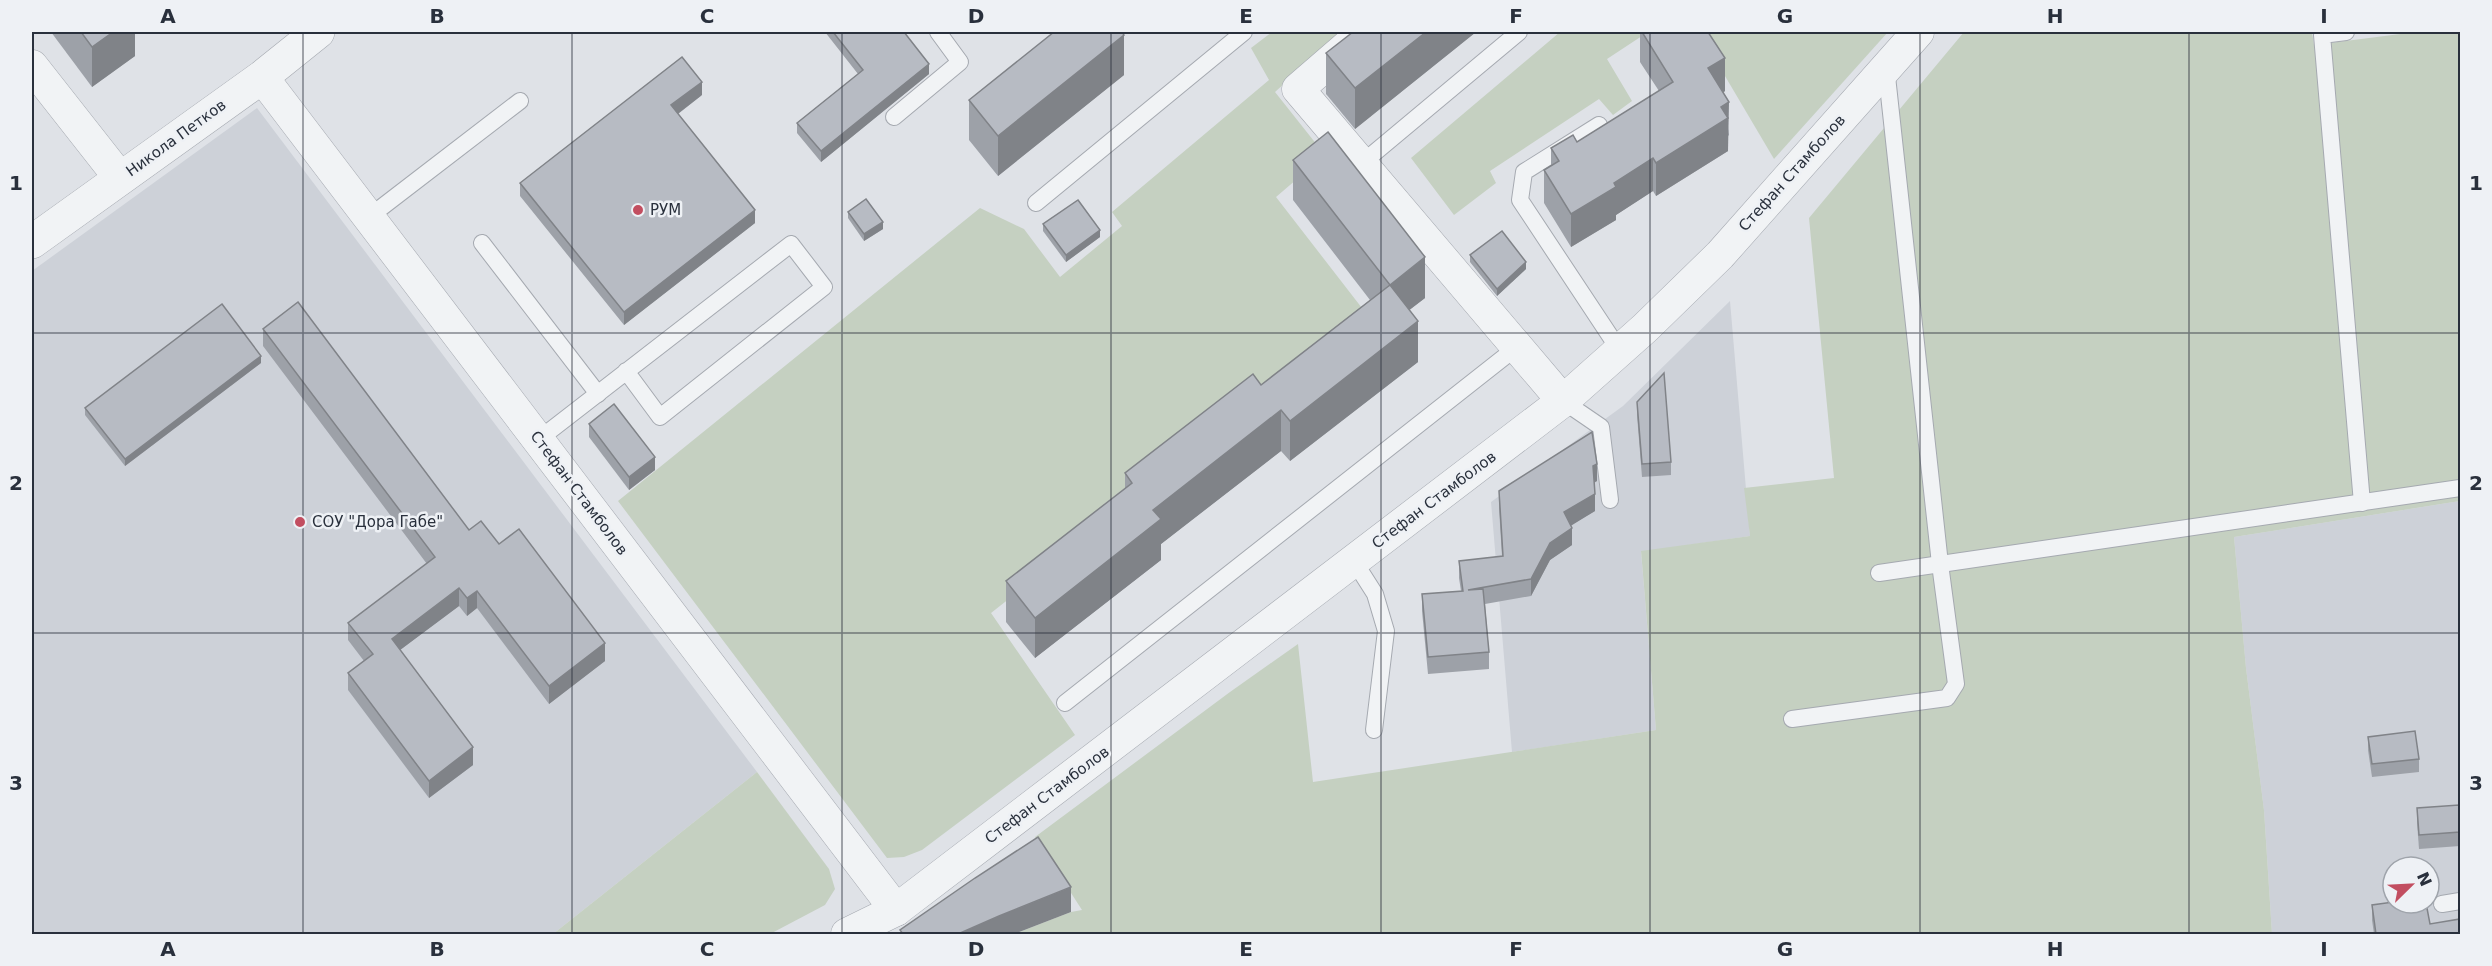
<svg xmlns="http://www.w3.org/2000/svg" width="2492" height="966" viewBox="0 0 2492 966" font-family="'DejaVu Sans',sans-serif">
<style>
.built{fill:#cdd1d8;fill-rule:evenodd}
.green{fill:#c5d0c1}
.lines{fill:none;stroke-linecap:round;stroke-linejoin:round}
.service-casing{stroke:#a5a9b0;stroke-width:18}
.minor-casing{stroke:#a5a9b0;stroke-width:33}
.tertiary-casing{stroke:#a5a9b0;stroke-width:34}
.service{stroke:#f1f3f5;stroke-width:16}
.minor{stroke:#f1f3f5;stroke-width:32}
.tertiary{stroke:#f1f3f5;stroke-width:33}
.wall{fill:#9da1a8}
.shaded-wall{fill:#808388}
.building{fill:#b7bbc3;stroke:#808388;stroke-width:1.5}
.grid{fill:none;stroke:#29303c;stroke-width:1.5;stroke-opacity:0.55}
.poi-dot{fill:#c24e60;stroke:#eef1f5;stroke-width:2}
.labels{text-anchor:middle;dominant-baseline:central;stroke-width:5;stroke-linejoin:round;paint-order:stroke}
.street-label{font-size:15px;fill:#29303c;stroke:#eef1f5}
.poi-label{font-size:15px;fill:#29303c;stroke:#eef1f5;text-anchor:start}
.neatline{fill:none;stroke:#29303c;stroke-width:2}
.grid-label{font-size:20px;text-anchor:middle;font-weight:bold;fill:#29303c}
</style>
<rect width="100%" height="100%" fill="#dfe2e7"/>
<g class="built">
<path d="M 257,108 L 757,772 L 553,934 L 32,934 L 32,271 Z"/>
<path d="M 1730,301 L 1750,536 L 1641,552 L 1656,730 L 1512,752 L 1491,502 L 1623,406 Z"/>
<path d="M 2460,501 L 2460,934 L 2272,934 L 2264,810 L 2246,668 L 2234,537 ZM 2393,867 L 2429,867 L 2429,903 L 2393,903 Z"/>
</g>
<g class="green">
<path d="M 1272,32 L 1341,32 L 1275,92 L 1325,155 L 1276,197 L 1372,321 L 1253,390 L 1104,504 L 1112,518 L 991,613 L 1075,735 L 922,850 L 904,857 L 887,858 L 618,501 L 980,208 L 1024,229 L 1060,277 L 1122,226 L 1112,212 L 1269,80 L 1251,48 Z"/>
<path d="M 1560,32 L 1648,32 L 1607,59 L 1632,101 L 1613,115 L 1599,99 L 1490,171 L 1496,183 L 1454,215 L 1411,158 Z"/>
<path d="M 1699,32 L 1888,32 L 1774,159 Z"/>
<path d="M 1964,32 L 2312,32 L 2314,45 L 2416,32 L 2460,32 L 2460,501 L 2234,537 L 2246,668 L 2264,810 L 2272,934 L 1014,934 L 1071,912 L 1082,910 L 1035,837 L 1230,692 L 1298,644 L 1313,782 L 1656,730 L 1641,551 L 1750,536 L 1744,488 L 1834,478 L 1809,218 Z"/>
<path d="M 757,772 L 829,869 L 835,889 L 825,905 L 770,934 L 553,934 Z"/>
</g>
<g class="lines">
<defs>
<g id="service">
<path d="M 2346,32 L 2322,35 L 2362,503"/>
<path d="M 894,117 L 960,62 L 938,32"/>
<path d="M 1599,125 L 1524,172 L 1520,200 L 1620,351"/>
<path d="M 1361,164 L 1519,32"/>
<path d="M 1036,203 L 1244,32"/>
<path d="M 369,217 L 520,101"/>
<path d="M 482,243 L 598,394"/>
<path d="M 1563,401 L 1601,427 L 1610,500"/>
<path d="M 538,440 L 791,244 L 824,287 L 660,417 L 626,371"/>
<path d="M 1354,561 L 1375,594 L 1386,631 L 1374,730"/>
<path d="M 1879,573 L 2460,488"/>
<path d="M 1065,703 L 1517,347"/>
<path d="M 1792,719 L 1947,698 L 1956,684 L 1940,564 L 1886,67"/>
<path d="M 2442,904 L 2460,901"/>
</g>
<g id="minor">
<path d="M 1364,32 L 1298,89 L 1563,401"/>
<path d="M 32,66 L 120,178"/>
<path d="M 262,77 L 896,910"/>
<path d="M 847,934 L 896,910 L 1563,401 L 1645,328 L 1720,255 L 1918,32"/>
</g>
<path id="tertiary" d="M 32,242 L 262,77 L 318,32"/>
</defs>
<use href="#service" class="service-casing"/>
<use href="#minor" class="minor-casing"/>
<use href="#tertiary" class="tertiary-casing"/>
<use href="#service" class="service"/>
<use href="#minor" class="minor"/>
<use href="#tertiary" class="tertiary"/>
</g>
<g class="wall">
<path d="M 51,32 L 135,32 L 135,56 L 92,87 Z"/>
<path d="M 825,32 L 904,32 L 929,74 L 821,162 L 797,133 L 797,123 L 858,74 Z"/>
<path d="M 1054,32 L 1124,32 L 1123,33 L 1124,75 L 998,176 L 969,140 L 969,100 Z"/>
<path d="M 1476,32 L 1355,129 L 1326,94 L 1326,53 Z"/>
<path d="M 1640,32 L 1708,32 L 1725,91 L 1723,93 L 1729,135 L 1728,136 L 1728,151 L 1656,196 L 1653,191 L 1616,215 L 1616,220 L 1571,247 L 1544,203 L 1544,170 L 1551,165 L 1551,148 L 1577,142 L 1659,91 L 1640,62 Z"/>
<path d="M 702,95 L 678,114 L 755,223 L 624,325 L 520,196 L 520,183 Z"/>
<path d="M 1293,160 L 1425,298 L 1409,310 L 1418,362 L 1290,461 L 1281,451 L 1161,544 L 1161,560 L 1035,658 L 1006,622 L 1006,581 L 1125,489 L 1125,473 L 1261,385 L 1370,300 L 1293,200 Z"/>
<path d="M 848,212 L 883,229 L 864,241 L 848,218 Z"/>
<path d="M 1043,224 L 1100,237 L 1066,262 L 1043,231 Z"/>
<path d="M 1470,255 L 1526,269 L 1497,296 L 1470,262 Z"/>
<path d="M 263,329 L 469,530 L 499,544 L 605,661 L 549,704 L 477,608 L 467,616 L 459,606 L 400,650 L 473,765 L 429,798 L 348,690 L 348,673 L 364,661 L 348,640 L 348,623 L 427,564 L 263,346 Z"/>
<path d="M 261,363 L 125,466 L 85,415 L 85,408 Z"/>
<path d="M 1637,402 L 1671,462 L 1671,475 L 1642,477 L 1637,415 Z"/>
<path d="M 589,424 L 655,470 L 629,490 L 589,437 Z"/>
<path d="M 1597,481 L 1594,483 L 1595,511 L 1571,525 L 1572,545 L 1550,560 L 1531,596 L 1485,604 L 1489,652 L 1489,669 L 1428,674 L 1422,611 L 1422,594 L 1461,591 L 1459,578 L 1459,561 L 1502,556 L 1499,508 L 1499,491 Z"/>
<path d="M 2368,737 L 2419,759 L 2419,772 L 2372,777 L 2368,750 Z"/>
<path d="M 2417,808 L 2460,826 L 2460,846 L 2419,849 L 2417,822 Z"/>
<path d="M 2372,905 L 2430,924 L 2460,934 L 2374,934 L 2372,920 Z"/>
</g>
<g class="shaded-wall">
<path d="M 113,32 L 135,32 L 135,56 L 92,87 L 92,47 Z"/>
<path d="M 1426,32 L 1476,32 L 1355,129 L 1355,88 Z"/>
<path d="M 1124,35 L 1124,75 L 998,176 L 998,136 Z"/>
<path d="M 1725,58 L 1725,91 L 1708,101 L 1708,68 Z"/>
<path d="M 929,64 L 929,74 L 821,162 L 821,151 Z"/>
<path d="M 702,82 L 702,95 L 671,119 L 671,105 Z"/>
<path d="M 1729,102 L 1728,151 L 1656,196 L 1656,163 L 1721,107 Z"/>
<path d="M 1653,158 L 1653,191 L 1616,215 L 1616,220 L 1571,247 L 1571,214 L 1614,183 Z"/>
<path d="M 755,210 L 755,223 L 624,325 L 624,312 Z"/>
<path d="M 883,222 L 883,229 L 864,241 L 864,234 Z"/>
<path d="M 1100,230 L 1100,237 L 1066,262 L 1066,255 Z"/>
<path d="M 1425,257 L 1425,298 L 1390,325 L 1390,285 Z"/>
<path d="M 1526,262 L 1526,269 L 1497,296 L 1497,289 Z"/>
<path d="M 1418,321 L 1418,362 L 1290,461 L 1290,421 Z"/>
<path d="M 261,356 L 261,363 L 125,466 L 125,459 Z"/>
<path d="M 1281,410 L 1281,451 L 1161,544 L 1161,560 L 1035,658 L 1035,618 L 1153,510 Z"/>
<path d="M 655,457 L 655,470 L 629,490 L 629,477 Z"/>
<path d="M 1597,464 L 1597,481 L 1593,483 L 1593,466 Z"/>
<path d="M 1595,494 L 1595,511 L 1564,530 L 1564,512 Z"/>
<path d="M 1572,528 L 1572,545 L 1550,560 L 1531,596 L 1531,579 L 1550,543 Z"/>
<path d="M 459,588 L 459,606 L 392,656 L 392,639 Z"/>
<path d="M 477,591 L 477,608 L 467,616 L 467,598 Z"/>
<path d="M 605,643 L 605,661 L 549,704 L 549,686 Z"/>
<path d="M 473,747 L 473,765 L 429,798 L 429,781 Z"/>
<path d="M 1071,887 L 1071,912 L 1014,934 L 958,934 L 999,916 Z"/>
</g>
<g class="building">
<path d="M 81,32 L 113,32 L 92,47 Z"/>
<path d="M 833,32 L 904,32 L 929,64 L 821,151 L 797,123 L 863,70 Z"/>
<path d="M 1054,32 L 1122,32 L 1124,35 L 998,136 L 969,100 Z"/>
<path d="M 1353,32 L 1426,32 L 1355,88 L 1326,53 Z"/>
<path d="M 1642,32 L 1708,32 L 1725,58 L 1708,68 L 1729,102 L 1721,107 L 1728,118 L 1656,163 L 1653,158 L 1614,183 L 1616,187 L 1571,214 L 1544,170 L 1559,161 L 1551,148 L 1573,135 L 1577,142 L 1673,82 Z"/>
<path d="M 682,57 L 702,82 L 671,105 L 755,210 L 624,312 L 520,183 Z"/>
<path d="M 1328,132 L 1425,257 L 1390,285 L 1293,160 Z"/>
<path d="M 866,199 L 883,222 L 864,234 L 848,212 Z"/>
<path d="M 1078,200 L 1100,230 L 1066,255 L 1043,224 Z"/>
<path d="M 1502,231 L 1526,262 L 1497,289 L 1470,255 Z"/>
<path d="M 1390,285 L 1418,321 L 1290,421 L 1281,410 L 1153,510 L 1161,519 L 1035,618 L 1006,581 L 1132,483 L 1125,473 L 1253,374 L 1261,385 Z"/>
<path d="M 298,302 L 469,530 L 481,521 L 499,544 L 519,529 L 605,643 L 549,686 L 477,591 L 467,598 L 459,588 L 392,639 L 473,747 L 429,781 L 348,673 L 373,654 L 348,623 L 435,557 L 263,329 Z"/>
<path d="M 222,304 L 261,356 L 125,459 L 85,408 Z"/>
<path d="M 1664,373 L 1671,462 L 1642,464 L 1637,402 Z"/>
<path d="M 614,404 L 655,457 L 629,477 L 589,424 Z"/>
<path d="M 1592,432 L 1597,464 L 1593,466 L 1595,494 L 1564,512 L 1572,528 L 1550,543 L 1531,579 L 1468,590 L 1483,589 L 1489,652 L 1428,657 L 1422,594 L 1463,591 L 1459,561 L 1503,556 L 1499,491 Z"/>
<path d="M 2415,731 L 2419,759 L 2372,764 L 2368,737 Z"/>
<path d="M 2459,805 L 2460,832 L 2419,835 L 2417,808 Z"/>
<path d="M 1038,837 L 1071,887 L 999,916 L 958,934 L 903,934 L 900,930 L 975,878 Z"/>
<path d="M 2393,902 L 2393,903 L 2426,903 L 2430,924 L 2460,919 L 2460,934 L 2376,934 L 2372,905 Z"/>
</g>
<path class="grid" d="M 303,32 L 303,934M 572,32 L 572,934M 842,32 L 842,934M 1111,32 L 1111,934M 1381,32 L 1381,934M 1650,32 L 1650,934M 1920,32 L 1920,934M 2189,32 L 2189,934M 32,333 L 2460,333M 32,633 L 2460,633"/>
<g class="poi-dot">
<circle cx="638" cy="210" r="6"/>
<circle cx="300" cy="522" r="6"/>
</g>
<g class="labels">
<g class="street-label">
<text transform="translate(176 138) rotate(-36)">Никола Петков</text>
<text transform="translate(1792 173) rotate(-48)">Стефан Стамболов</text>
<text transform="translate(579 493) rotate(53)">Стефан Стамболов</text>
<text transform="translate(1434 500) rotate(-37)">Стефан Стамболов</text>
<text transform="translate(1047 795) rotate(-37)">Стефан Стамболов</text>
</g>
<g class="poi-label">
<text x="650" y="210">РУМ</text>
<text x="312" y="522">СОУ "Дора Габе"</text>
</g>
</g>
<rect width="2492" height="966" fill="none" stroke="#eef1f5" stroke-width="66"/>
<g transform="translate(2411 885) rotate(66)"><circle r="28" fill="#eef1f5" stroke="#9fa4ab" stroke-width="1.5"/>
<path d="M0-4.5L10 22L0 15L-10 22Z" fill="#c24e60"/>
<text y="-9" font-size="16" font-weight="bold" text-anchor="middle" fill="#29303c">N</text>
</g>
<rect x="33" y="33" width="2426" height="900" class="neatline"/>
<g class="grid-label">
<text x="168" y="23">A</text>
<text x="437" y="23">B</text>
<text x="707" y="23">C</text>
<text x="976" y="23">D</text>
<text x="1246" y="23">E</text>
<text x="1516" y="23">F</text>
<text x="1785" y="23">G</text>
<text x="2055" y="23">H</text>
<text x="2324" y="23">I</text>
<text x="16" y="190">1</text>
<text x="2476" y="190">1</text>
<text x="16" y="490">2</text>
<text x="2476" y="490">2</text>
<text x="16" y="790">3</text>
<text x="2476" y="790">3</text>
<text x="168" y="956">A</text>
<text x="437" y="956">B</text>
<text x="707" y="956">C</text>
<text x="976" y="956">D</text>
<text x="1246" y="956">E</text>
<text x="1516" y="956">F</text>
<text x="1785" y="956">G</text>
<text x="2055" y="956">H</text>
<text x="2324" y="956">I</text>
</g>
</svg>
